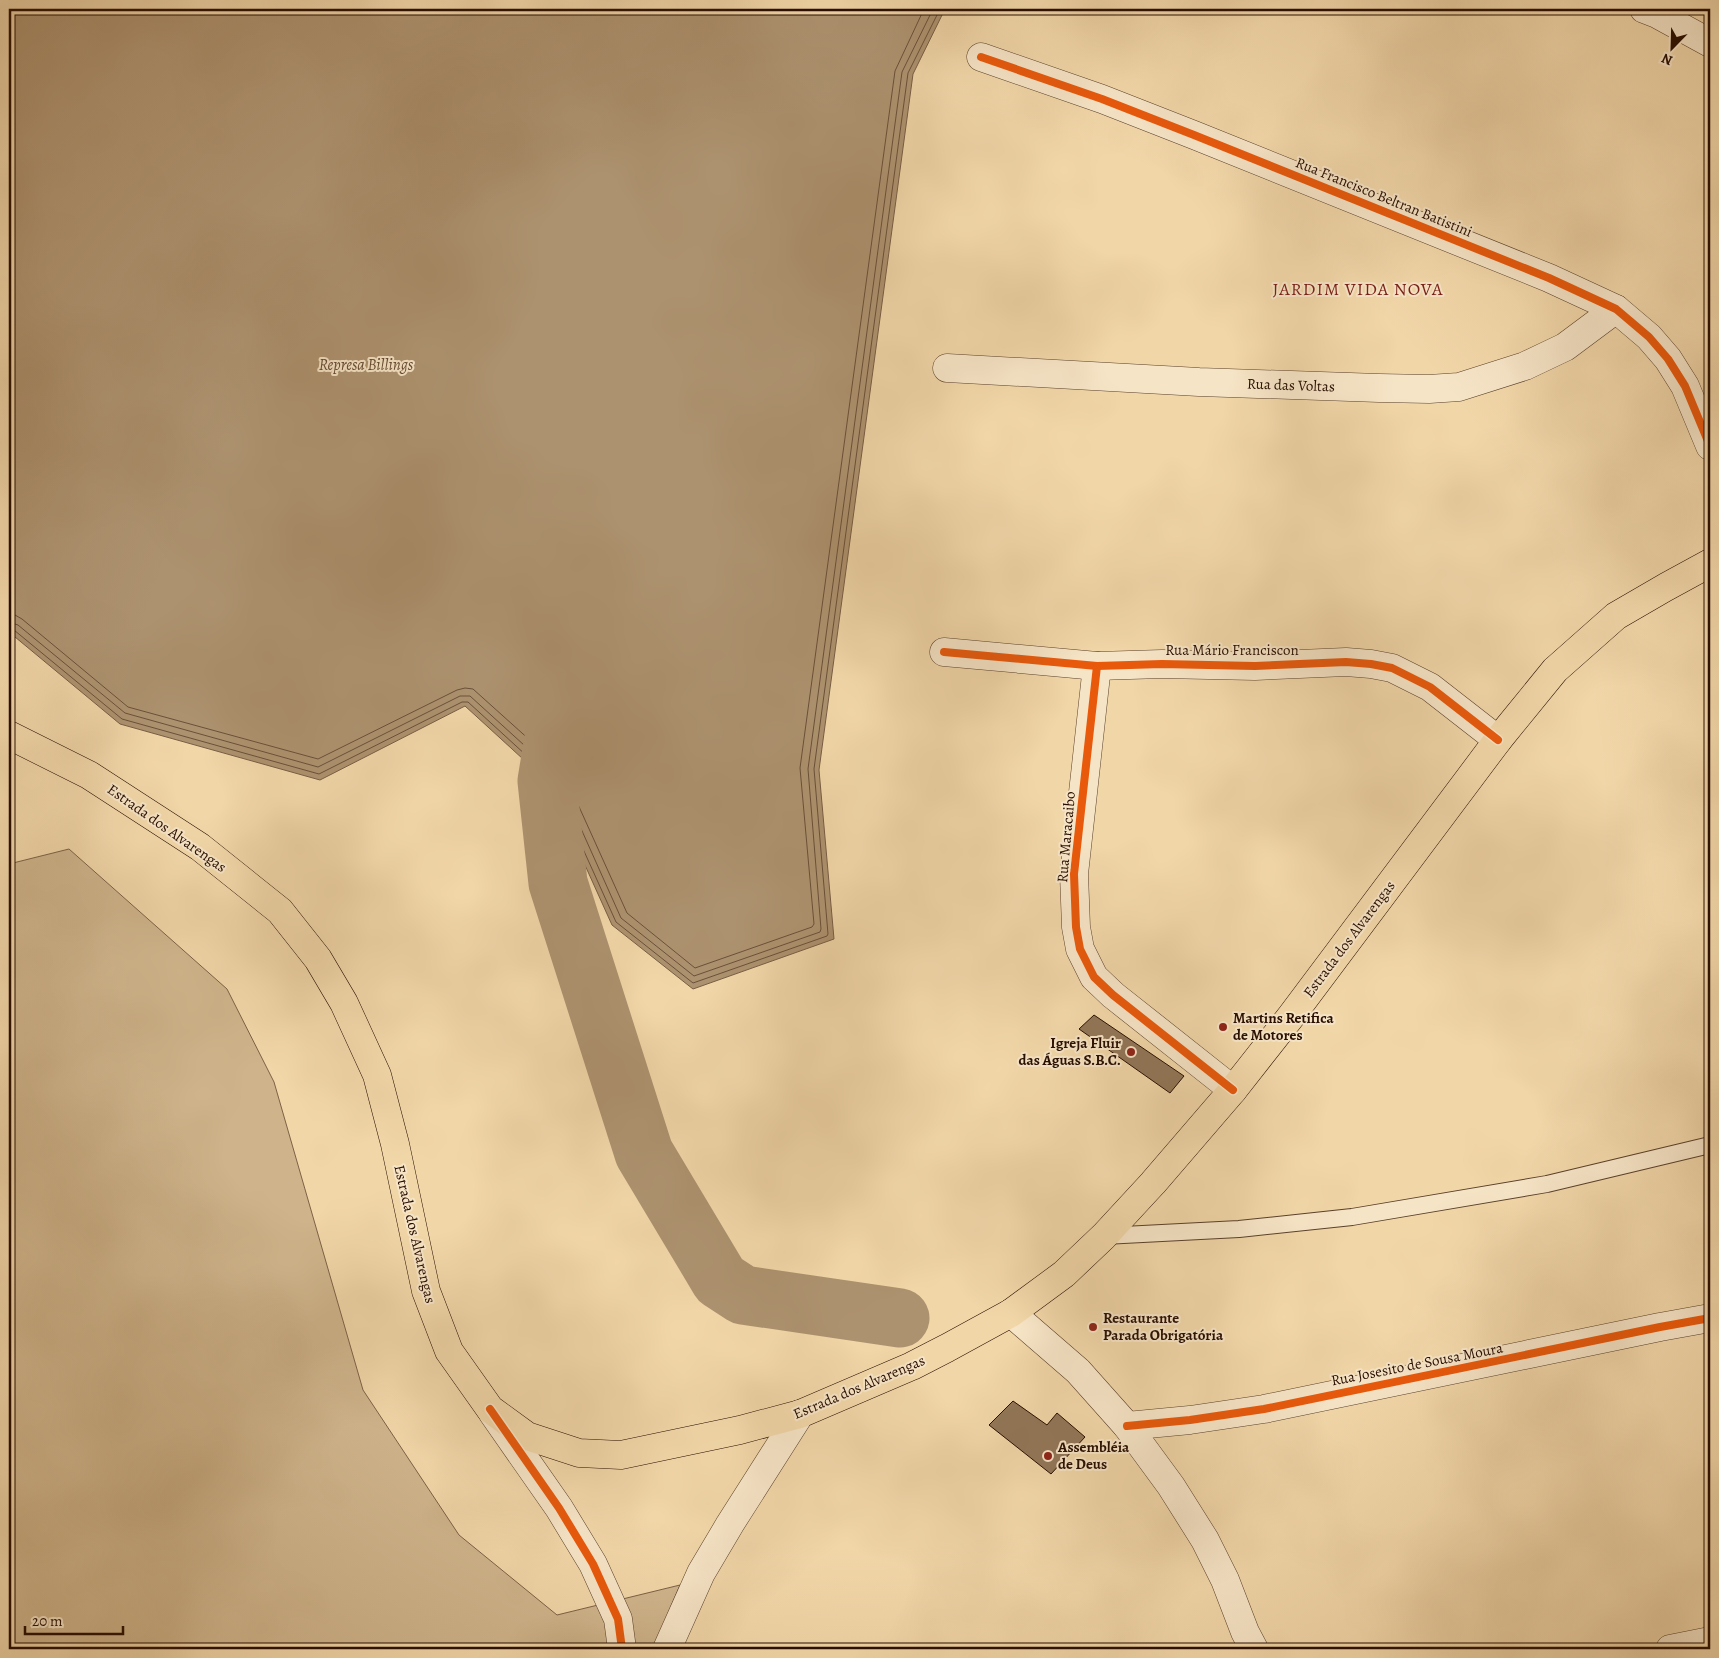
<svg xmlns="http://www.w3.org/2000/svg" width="1719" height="1658" viewBox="0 0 1719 1658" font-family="Alegreya,serif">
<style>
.green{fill:#cfb48b;stroke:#7c6146}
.water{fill:#ad926f;stroke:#785d43}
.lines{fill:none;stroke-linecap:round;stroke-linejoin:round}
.shore{stroke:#6a5038;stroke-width:1}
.river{stroke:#ad926f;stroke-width:59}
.building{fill:#917657;stroke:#280e00}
.lane-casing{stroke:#5a402a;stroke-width:18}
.street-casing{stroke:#5a402a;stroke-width:29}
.primary-casing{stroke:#280e00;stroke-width:29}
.lane{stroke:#f6e4c6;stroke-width:16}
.street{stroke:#f6e4c6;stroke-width:28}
.primary{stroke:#f1d6a8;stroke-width:28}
.cycleway-casing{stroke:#f6e4c6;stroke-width:11}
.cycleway{stroke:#e8590c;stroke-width:8}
.poi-dot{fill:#8f2418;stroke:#f6e4c6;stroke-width:2}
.labels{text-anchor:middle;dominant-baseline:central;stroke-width:4;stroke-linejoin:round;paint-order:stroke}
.street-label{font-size:15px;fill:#280e00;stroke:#f6e4c6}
.poi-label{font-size:15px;font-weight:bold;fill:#280e00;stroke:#f6e4c6;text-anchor:start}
.water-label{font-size:16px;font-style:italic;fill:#644932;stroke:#f6e4c6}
.quarter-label{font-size:18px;letter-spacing:1px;fill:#7a1f14;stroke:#f6e4c6}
</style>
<rect width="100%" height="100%" fill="#f1d6a8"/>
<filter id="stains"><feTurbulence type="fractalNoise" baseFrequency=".004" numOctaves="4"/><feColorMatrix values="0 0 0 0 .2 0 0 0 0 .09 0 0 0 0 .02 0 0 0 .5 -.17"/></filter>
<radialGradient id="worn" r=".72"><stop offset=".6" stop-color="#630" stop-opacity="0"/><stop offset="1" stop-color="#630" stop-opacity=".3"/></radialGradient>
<path class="green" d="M 69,849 L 227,989 L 274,1082 L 363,1390 L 459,1535 L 557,1615 L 680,1585 L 653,1649 L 9,1649 L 9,864 Z"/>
<path class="water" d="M 9,9 L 945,9 L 913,74 L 819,770 L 834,939 L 693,989 L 612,925 L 547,781 L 465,706 L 320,780 L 120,724 L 9,632 Z"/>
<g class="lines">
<g class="shore">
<path d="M 9,615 L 15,615 L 22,619 L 128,707 L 318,759 L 457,690 L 465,688 L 473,689 L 562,769 L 627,913 L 695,968 L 812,927 L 814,924 L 800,768 L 895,71 L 924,9"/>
<path d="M 9,622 L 18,625 L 125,713 L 318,767 L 460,696 L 470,696 L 557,775 L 621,918 L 694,976 L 820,932 L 821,929 L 808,769 L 902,72 L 933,9"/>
<path d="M 9,628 L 14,630 L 122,719 L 319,774 L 462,702 L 468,702 L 551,778 L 616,922 L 693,983 L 827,936 L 828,934 L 814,769 L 908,73 L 940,9"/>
</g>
<path class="river" d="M 560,702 L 547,781 L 558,883 L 644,1153 L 720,1280 L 743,1295 L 900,1318"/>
</g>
<g class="building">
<path d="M 1094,1015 L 1184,1076 L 1170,1093 L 1079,1029 Z"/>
<path d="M 1013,1401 L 1047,1425 L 1057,1413 L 1085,1437 L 1051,1474 L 989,1425 Z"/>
</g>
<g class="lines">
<defs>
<path id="lane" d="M 1104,1236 L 1239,1229 L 1352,1217 L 1547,1184 L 1710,1145"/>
<g id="street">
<path d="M 1644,9 L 1657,14 L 1710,43"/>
<path d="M 981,57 L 1102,99 L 1194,135 L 1549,278 L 1616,309 L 1649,337 L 1668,359 L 1685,386 L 1710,446"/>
<path d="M 947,368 L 1199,382 L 1379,388 L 1429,389 L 1459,387 L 1525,366 L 1565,347 L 1616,309"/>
<path d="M 944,652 L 1097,666 L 1162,664 L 1255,666 L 1346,662 L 1371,664 L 1392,668 L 1430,687 L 1498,740"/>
<path d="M 1097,666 L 1074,874 L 1076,927 L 1080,949 L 1094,977 L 1113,995 L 1233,1090"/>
<path d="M 1011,1313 L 1078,1371 L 1127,1426 L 1171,1486 L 1205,1540 L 1225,1580 L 1245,1632 L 1254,1649"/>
<path d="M 492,1412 L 559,1508 L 593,1564 L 618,1619 L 622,1649"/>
<path d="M 1127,1426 L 1190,1420 L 1264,1409 L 1660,1327 L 1710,1318"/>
<path d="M 667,1649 L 701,1573 L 730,1524 L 800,1414"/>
<path d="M 1670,1649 L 1710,1641"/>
</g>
<path id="primary" d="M 9,735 L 89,775 L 200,847 L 280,911 L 318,959 L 344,1003 L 377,1075 L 395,1144 L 426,1291 L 449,1351 L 490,1409 L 527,1436 L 579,1453 L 621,1455 L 740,1430 L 800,1414 L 912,1366 L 947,1348 L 1011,1313 L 1064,1274 L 1104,1236 L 1153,1183 L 1233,1090 L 1292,1015 L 1498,740 L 1555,670 L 1616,616 L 1666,587 L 1710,563"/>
</defs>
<use href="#lane" class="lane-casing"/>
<use href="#street" class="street-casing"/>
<use href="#primary" class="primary-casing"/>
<use href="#lane" class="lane"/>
<use href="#street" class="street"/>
<use href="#primary" class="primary"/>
<defs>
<g id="cycleway">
<path d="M 981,57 L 1102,99 L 1194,135 L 1549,278 L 1616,309 L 1649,337 L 1668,359 L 1685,386 L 1710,446"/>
<path d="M 944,652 L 1097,666 L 1162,664 L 1255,666 L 1346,662 L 1371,664 L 1392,668 L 1430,687 L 1498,740"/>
<path d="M 1097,666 L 1074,874 L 1076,927 L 1080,949 L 1094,977 L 1113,995 L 1233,1090"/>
<path d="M 490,1409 L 559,1508 L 593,1564 L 618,1619 L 622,1649"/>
<path d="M 1127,1426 L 1190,1420 L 1264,1409 L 1660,1327 L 1710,1318"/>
</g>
</defs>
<use href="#cycleway" class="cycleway-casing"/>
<use href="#cycleway" class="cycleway"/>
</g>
<g class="poi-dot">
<circle cx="1223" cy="1027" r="5"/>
<circle cx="1131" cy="1052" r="5"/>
<circle cx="1093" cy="1327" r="5"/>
<circle cx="1048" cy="1456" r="5"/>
</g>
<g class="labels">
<g class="street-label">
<text transform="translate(1384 197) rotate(22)">Rua Francisco Beltran Batistini</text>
<text transform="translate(1291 385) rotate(2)">Rua das Voltas</text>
<text x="1232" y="650">Rua Mário Franciscon</text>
<text transform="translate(167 828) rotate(35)">Estrada dos Alvarengas</text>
<text transform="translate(1066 837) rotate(-85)">Rua Maracaibo</text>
<text transform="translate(1349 939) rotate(-53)">Estrada dos Alvarengas</text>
<text transform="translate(415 1234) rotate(77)">Estrada dos Alvarengas</text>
<text transform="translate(1417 1364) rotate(-11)">Rua Josesito de Sousa Moura</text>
<text transform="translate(859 1387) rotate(-23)">Estrada dos Alvarengas</text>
</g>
<g class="poi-label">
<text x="1233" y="1018">Martins Retifica<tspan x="1233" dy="17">de Motores</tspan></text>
<text x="1121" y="1043" text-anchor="end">Igreja Fluir<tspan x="1121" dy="17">das Águas S.B.C.</tspan></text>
<text x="1103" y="1318">Restaurante<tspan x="1103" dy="17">Parada Obrigatória</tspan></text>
<text x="1058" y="1447">Assembléia<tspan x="1058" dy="17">de Deus</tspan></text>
</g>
<g class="water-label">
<text x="366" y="365">Represa Billings</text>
</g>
<g class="quarter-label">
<text x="1358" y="289">JARDIM VIDA NOVA</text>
</g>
</g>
<rect width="1719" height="1658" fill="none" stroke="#f1d6a8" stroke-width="30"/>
<rect x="10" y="10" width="1699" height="1638" fill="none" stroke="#280e00" stroke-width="2.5"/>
<rect x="15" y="15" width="1689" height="1628" fill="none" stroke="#280e00"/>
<g transform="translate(1672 48) rotate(203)" stroke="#f6e4c6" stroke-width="4" paint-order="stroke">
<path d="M0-4L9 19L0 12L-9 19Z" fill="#280e00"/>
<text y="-8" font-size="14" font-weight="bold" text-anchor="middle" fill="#280e00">N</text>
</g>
<path d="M25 1626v8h98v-8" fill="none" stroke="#280e00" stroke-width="2.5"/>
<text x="32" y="1626" font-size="15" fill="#280e00" stroke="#f6e4c6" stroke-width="4" paint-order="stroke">20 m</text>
<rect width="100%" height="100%" filter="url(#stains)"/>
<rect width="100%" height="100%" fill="url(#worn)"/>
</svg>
